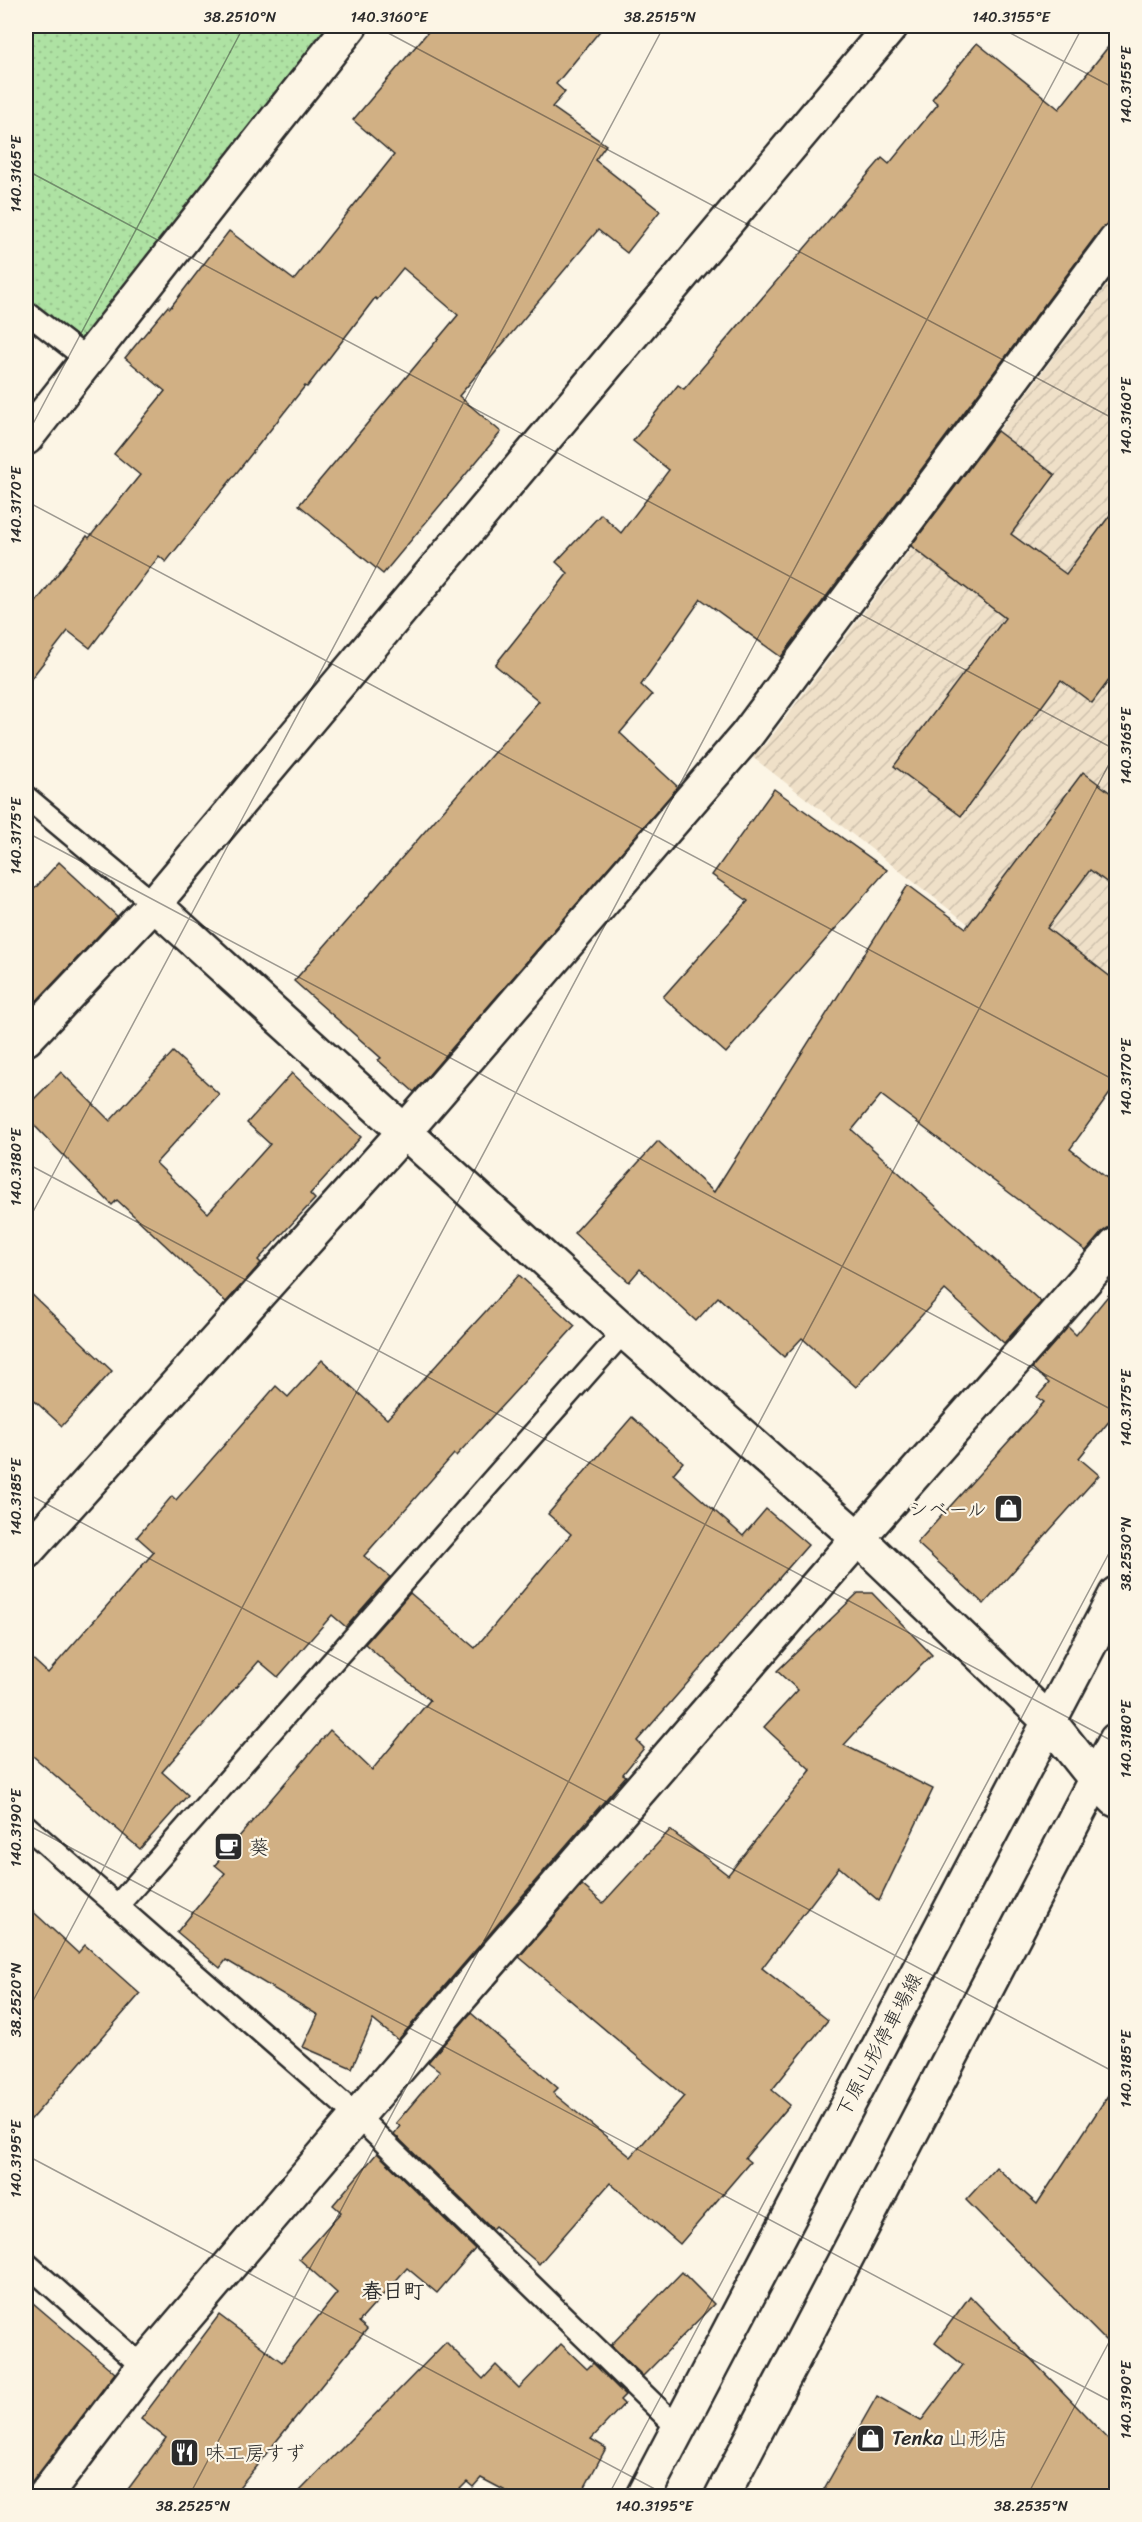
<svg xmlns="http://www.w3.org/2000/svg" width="1142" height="2522" viewBox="0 0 1142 2522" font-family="Sriracha,'Klee One',sans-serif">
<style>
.industrial{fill:url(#industrial-furrows)}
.park{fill:url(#park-dots);stroke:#6c8667;stroke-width:1.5}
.building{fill:#d1b084;stroke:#2b2b2b;stroke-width:1.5}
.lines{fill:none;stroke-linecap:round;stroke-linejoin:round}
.service-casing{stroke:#2b2b2b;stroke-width:26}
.minor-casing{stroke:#2b2b2b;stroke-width:38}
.tertiary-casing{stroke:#2b2b2b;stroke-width:38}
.secondary-casing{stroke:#2b2b2b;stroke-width:38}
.service{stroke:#fcf5e5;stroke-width:21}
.minor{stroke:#fcf5e5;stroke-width:33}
.tertiary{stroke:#fcf5e5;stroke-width:33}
.secondary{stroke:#fcf5e5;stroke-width:33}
.ticks{fill:none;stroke:#2b2b2b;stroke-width:1.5;stroke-opacity:0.45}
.labels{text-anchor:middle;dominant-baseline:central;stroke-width:4.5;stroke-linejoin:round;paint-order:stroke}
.poi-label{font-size:20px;fill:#2b2b2b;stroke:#fcf5e5;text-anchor:start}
.street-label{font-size:20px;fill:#2b2b2b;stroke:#fcf5e5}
.neighbourhood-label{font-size:21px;font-weight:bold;fill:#2b2b2b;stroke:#fcf5e5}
.neatline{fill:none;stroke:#2b2b2b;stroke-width:2}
.ticks-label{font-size:15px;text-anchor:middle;fill:#2b2b2b}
</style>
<defs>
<pattern id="industrial-furrows" width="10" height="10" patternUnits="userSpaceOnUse" patternTransform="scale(1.5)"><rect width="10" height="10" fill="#efe0c8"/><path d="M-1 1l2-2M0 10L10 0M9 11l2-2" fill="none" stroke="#cdc0ac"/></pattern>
<pattern id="park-dots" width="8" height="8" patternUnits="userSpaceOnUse" patternTransform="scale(1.5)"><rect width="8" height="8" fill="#aee2a3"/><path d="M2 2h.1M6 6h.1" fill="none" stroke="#96c28c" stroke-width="1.8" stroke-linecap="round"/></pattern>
</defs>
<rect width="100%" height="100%" fill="#fcf5e5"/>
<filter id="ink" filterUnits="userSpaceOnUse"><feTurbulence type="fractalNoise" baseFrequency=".0167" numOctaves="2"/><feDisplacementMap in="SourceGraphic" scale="12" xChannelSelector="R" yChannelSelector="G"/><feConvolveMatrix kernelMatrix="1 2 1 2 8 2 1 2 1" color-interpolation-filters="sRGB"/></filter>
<g filter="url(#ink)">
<path class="industrial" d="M 1116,273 L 1116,1088 L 951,964 L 976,930 L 751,756 L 766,744 Z"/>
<path class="park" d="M 26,26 L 329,26 L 83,341 L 26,296 Z"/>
<g class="building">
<path d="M 433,26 L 604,26 L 556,84 L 565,92 L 552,107 L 606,145 L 595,160 L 660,211 L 627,253 L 598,230 L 459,396 L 501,432 L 383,574 L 299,505 L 458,315 L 403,268 L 377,300 L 375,298 L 307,387 L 305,386 L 166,562 L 159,556 L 90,648 L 68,631 L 26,685 L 26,615 L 87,536 L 89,538 L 140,475 L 114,454 L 165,391 L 125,358 L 168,306 L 170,308 L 229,231 L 294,280 L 394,155 L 353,120 Z"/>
<path d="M 1116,37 L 1116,222 L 1108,223 L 1101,229 L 781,657 L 701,599 L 641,685 L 652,695 L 620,733 L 678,787 L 414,1092 L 378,1060 L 381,1058 L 294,981 L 539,701 L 495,665 L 568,573 L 556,562 L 601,514 L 621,533 L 669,470 L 633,441 L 678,385 L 684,389 L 882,158 L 889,164 L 938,104 L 932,99 L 977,43 L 1059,109 Z"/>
<path d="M 997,431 L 1055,475 L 1011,534 L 1066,574 L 1116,507 L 1116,671 L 1092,703 L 1061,680 L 961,816 L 894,766 L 1005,618 L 911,546 Z"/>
<path d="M 1083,772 L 1116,797 L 1116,889 L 1090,870 L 1047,928 L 1116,981 L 1116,1085 L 1070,1149 L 1116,1185 L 1116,1227 L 1109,1227 L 1102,1232 L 1086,1251 L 881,1095 L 852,1130 L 1041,1302 L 1004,1343 L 945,1290 L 856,1387 L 802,1338 L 784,1357 L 718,1297 L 696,1321 L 640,1269 L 629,1282 L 574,1233 L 658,1141 L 714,1192 L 908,885 L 966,928 Z"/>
<path d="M 774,789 L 887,870 L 726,1053 L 663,997 L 748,901 L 712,875 Z"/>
<path d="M 59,862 L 117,916 L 26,1012 L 26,898 Z"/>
<path d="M 173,1052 L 219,1094 L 156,1163 L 208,1213 L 270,1144 L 247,1123 L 292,1073 L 361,1137 L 310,1194 L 315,1199 L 258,1260 L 261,1263 L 226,1302 L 117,1200 L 112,1205 L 26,1117 L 26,1107 L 61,1072 L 110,1121 Z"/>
<path d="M 519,1275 L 575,1326 L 456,1456 L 454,1454 L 364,1556 L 390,1577 L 346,1627 L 332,1615 L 278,1677 L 259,1661 L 162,1772 L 188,1795 L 140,1849 L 26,1750 L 26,1653 L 48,1673 L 154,1552 L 137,1537 L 172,1496 L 176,1500 L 276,1386 L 288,1397 L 322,1360 L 387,1419 Z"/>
<path d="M 1116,1286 L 1116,1413 L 1079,1458 L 1099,1475 L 984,1604 L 917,1543 L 1044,1402 L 1037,1397 L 1049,1383 L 1032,1368 L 1068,1327 L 1076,1335 Z"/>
<path d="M 26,1289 L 112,1371 L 62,1426 L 26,1393 Z"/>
<path d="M 632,1417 L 683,1462 L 673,1474 L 743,1536 L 766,1509 L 808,1545 L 637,1741 L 644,1748 L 623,1774 L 626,1776 L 398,2040 L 373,2020 L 352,2068 L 303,2047 L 318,2015 L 226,1960 L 220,1968 L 177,1932 L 225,1873 L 215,1865 L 330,1730 L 372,1770 L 430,1700 L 365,1644 L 410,1593 L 475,1648 L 571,1534 L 548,1514 Z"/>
<path d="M 858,1593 L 872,1593 L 932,1655 L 875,1711 L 844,1745 L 933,1789 L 879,1901 L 839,1867 L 762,1968 L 828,2020 L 772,2090 L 790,2105 L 745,2158 L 750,2162 L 680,2244 L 610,2183 L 539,2264 L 495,2226 L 492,2229 L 394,2134 L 400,2126 L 396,2123 L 440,2071 L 428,2062 L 471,2013 L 558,2088 L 553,2093 L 631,2157 L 684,2096 L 519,1957 L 582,1885 L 603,1903 L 670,1830 L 728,1875 L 811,1770 L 764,1727 L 798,1690 L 777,1671 Z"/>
<path d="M 26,1905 L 78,1953 L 85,1945 L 140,1994 L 26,2125 Z"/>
<path d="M 1116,2083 L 1116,2351 L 966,2200 L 996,2167 L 1037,2204 Z"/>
<path d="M 377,2153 L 475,2249 L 437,2293 L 407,2268 L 359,2322 L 367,2329 L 232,2496 L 123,2496 L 166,2438 L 141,2419 L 219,2315 L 282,2362 L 337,2293 L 299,2259 L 341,2212 L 333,2205 Z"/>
<path d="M 682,2272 L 714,2304 L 643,2376 L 611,2345 Z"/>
<path d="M 970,2296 L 1116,2447 L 1116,2496 L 820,2496 L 877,2396 L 921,2421 L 963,2365 L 935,2343 Z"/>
<path d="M 26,2297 L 115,2373 L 26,2490 Z"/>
<path d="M 446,2342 L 483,2379 L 496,2365 L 519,2388 L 561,2344 L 587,2369 L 593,2363 L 625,2395 L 620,2400 L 624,2404 L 591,2439 L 606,2448 L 580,2496 L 515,2496 L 481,2478 L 473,2487 L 467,2482 L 453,2496 L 295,2496 Z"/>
</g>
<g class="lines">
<defs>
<g id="service">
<path d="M 26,312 L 88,360"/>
<path d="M 26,797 L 154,904"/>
<path d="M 26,1826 L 357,2116 L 679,2429"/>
<path d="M 117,1906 L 624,1331"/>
<path d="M 26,2263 L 143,2367"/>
</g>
<g id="minor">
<path d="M 26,438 L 350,26"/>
<path d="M 154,904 L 624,1331 L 858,1538 L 1049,1721 L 1097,1781 L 1116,1800"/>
<path d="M 26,1552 L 405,1131 L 746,736 L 1116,240"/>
<path d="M 45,2496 L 143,2367 L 357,2116 L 858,1538 L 1116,1245"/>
</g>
<path id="tertiary" d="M 26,1039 L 154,904 L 891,26"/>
<g id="secondary">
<path d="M 643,2496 L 1116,1594"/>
<path d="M 722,2496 L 1116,1740"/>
</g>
</defs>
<use href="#service" class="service-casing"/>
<use href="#minor" class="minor-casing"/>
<use href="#tertiary" class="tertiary-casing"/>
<use href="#secondary" class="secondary-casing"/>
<use href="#service" class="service"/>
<use href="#minor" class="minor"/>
<use href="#tertiary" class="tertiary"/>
<use href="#secondary" class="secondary"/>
</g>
</g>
<path class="ticks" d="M 375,26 L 1116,420M 997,26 L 1116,89M 26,170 L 1116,750M 26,437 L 244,26M 26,501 L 1116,1081M 26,832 L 1116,1412M 26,1163 L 1116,1743M 26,1225 L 664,26M 26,1493 L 1116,2073M 26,1824 L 1116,2404M 26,2014 L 1083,26M 26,2155 L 668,2496M 26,2486 L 46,2496M 189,2496 L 1116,751M 608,2496 L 1116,1540M 1027,2496 L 1116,2329"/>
<defs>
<symbol id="shop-square" viewBox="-11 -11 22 22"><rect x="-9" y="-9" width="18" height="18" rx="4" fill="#2b2b2b" stroke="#fcf5e5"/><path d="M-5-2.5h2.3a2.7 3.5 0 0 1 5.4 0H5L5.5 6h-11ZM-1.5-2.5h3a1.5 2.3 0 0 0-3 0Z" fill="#fff"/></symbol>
<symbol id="cafe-square" viewBox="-11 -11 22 22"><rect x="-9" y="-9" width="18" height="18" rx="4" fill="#2b2b2b" stroke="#fcf5e5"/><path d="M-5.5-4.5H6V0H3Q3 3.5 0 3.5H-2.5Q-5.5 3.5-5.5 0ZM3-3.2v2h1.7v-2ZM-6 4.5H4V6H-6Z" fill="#fff"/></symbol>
<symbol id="restaurant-square" viewBox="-11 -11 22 22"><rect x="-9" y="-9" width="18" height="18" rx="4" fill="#2b2b2b" stroke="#fcf5e5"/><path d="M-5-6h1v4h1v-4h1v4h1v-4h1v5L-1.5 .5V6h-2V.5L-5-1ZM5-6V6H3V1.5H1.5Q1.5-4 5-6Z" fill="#fff"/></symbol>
</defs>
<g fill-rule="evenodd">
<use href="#shop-square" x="992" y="1492" width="33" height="33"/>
<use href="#cafe-square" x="212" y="1830" width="33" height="33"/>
<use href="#shop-square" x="854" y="2422" width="33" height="33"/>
<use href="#restaurant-square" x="168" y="2436" width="33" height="33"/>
</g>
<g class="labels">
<g class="poi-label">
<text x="987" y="1509" text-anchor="end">シベール</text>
<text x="249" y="1847">葵</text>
<text x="892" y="2438">Tenka 山形店</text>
<text x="205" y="2453">味工房すず</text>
</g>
<g class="street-label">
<text transform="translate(879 2045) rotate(-62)">下原山形停車場線</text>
</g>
<g class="neighbourhood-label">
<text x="393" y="2291">春日町</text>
</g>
</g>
<rect width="1142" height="2522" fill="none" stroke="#fcf5e5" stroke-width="66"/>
<rect x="33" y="33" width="1076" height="2456" class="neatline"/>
<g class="ticks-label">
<text x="240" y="22">38.2510°N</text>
<text x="389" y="22">140.3160°E</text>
<text x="660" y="22">38.2515°N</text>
<text x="1011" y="22">140.3155°E</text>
<text transform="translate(1126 85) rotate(-90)" y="5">140.3155°E</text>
<text transform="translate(16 174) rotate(-90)" y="5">140.3165°E</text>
<text transform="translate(1126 416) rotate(-90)" y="5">140.3160°E</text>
<text transform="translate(16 505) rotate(-90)" y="5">140.3170°E</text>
<text transform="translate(1126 746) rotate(-90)" y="5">140.3165°E</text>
<text transform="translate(16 836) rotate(-90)" y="5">140.3175°E</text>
<text transform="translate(1126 1077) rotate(-90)" y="5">140.3170°E</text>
<text transform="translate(16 1167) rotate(-90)" y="5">140.3180°E</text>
<text transform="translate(1126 1408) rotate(-90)" y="5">140.3175°E</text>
<text transform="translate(16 1497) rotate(-90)" y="5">140.3185°E</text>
<text transform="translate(1126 1554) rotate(-90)" y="5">38.2530°N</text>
<text transform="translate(1126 1739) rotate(-90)" y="5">140.3180°E</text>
<text transform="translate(16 1828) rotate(-90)" y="5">140.3190°E</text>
<text transform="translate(16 2000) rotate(-90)" y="5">38.2520°N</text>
<text transform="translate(1126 2069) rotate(-90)" y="5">140.3185°E</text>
<text transform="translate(16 2159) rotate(-90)" y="5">140.3195°E</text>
<text transform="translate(1126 2400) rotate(-90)" y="5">140.3190°E</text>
<text x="193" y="2511">38.2525°N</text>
<text x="654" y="2511">140.3195°E</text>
<text x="1031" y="2511">38.2535°N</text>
</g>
</svg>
